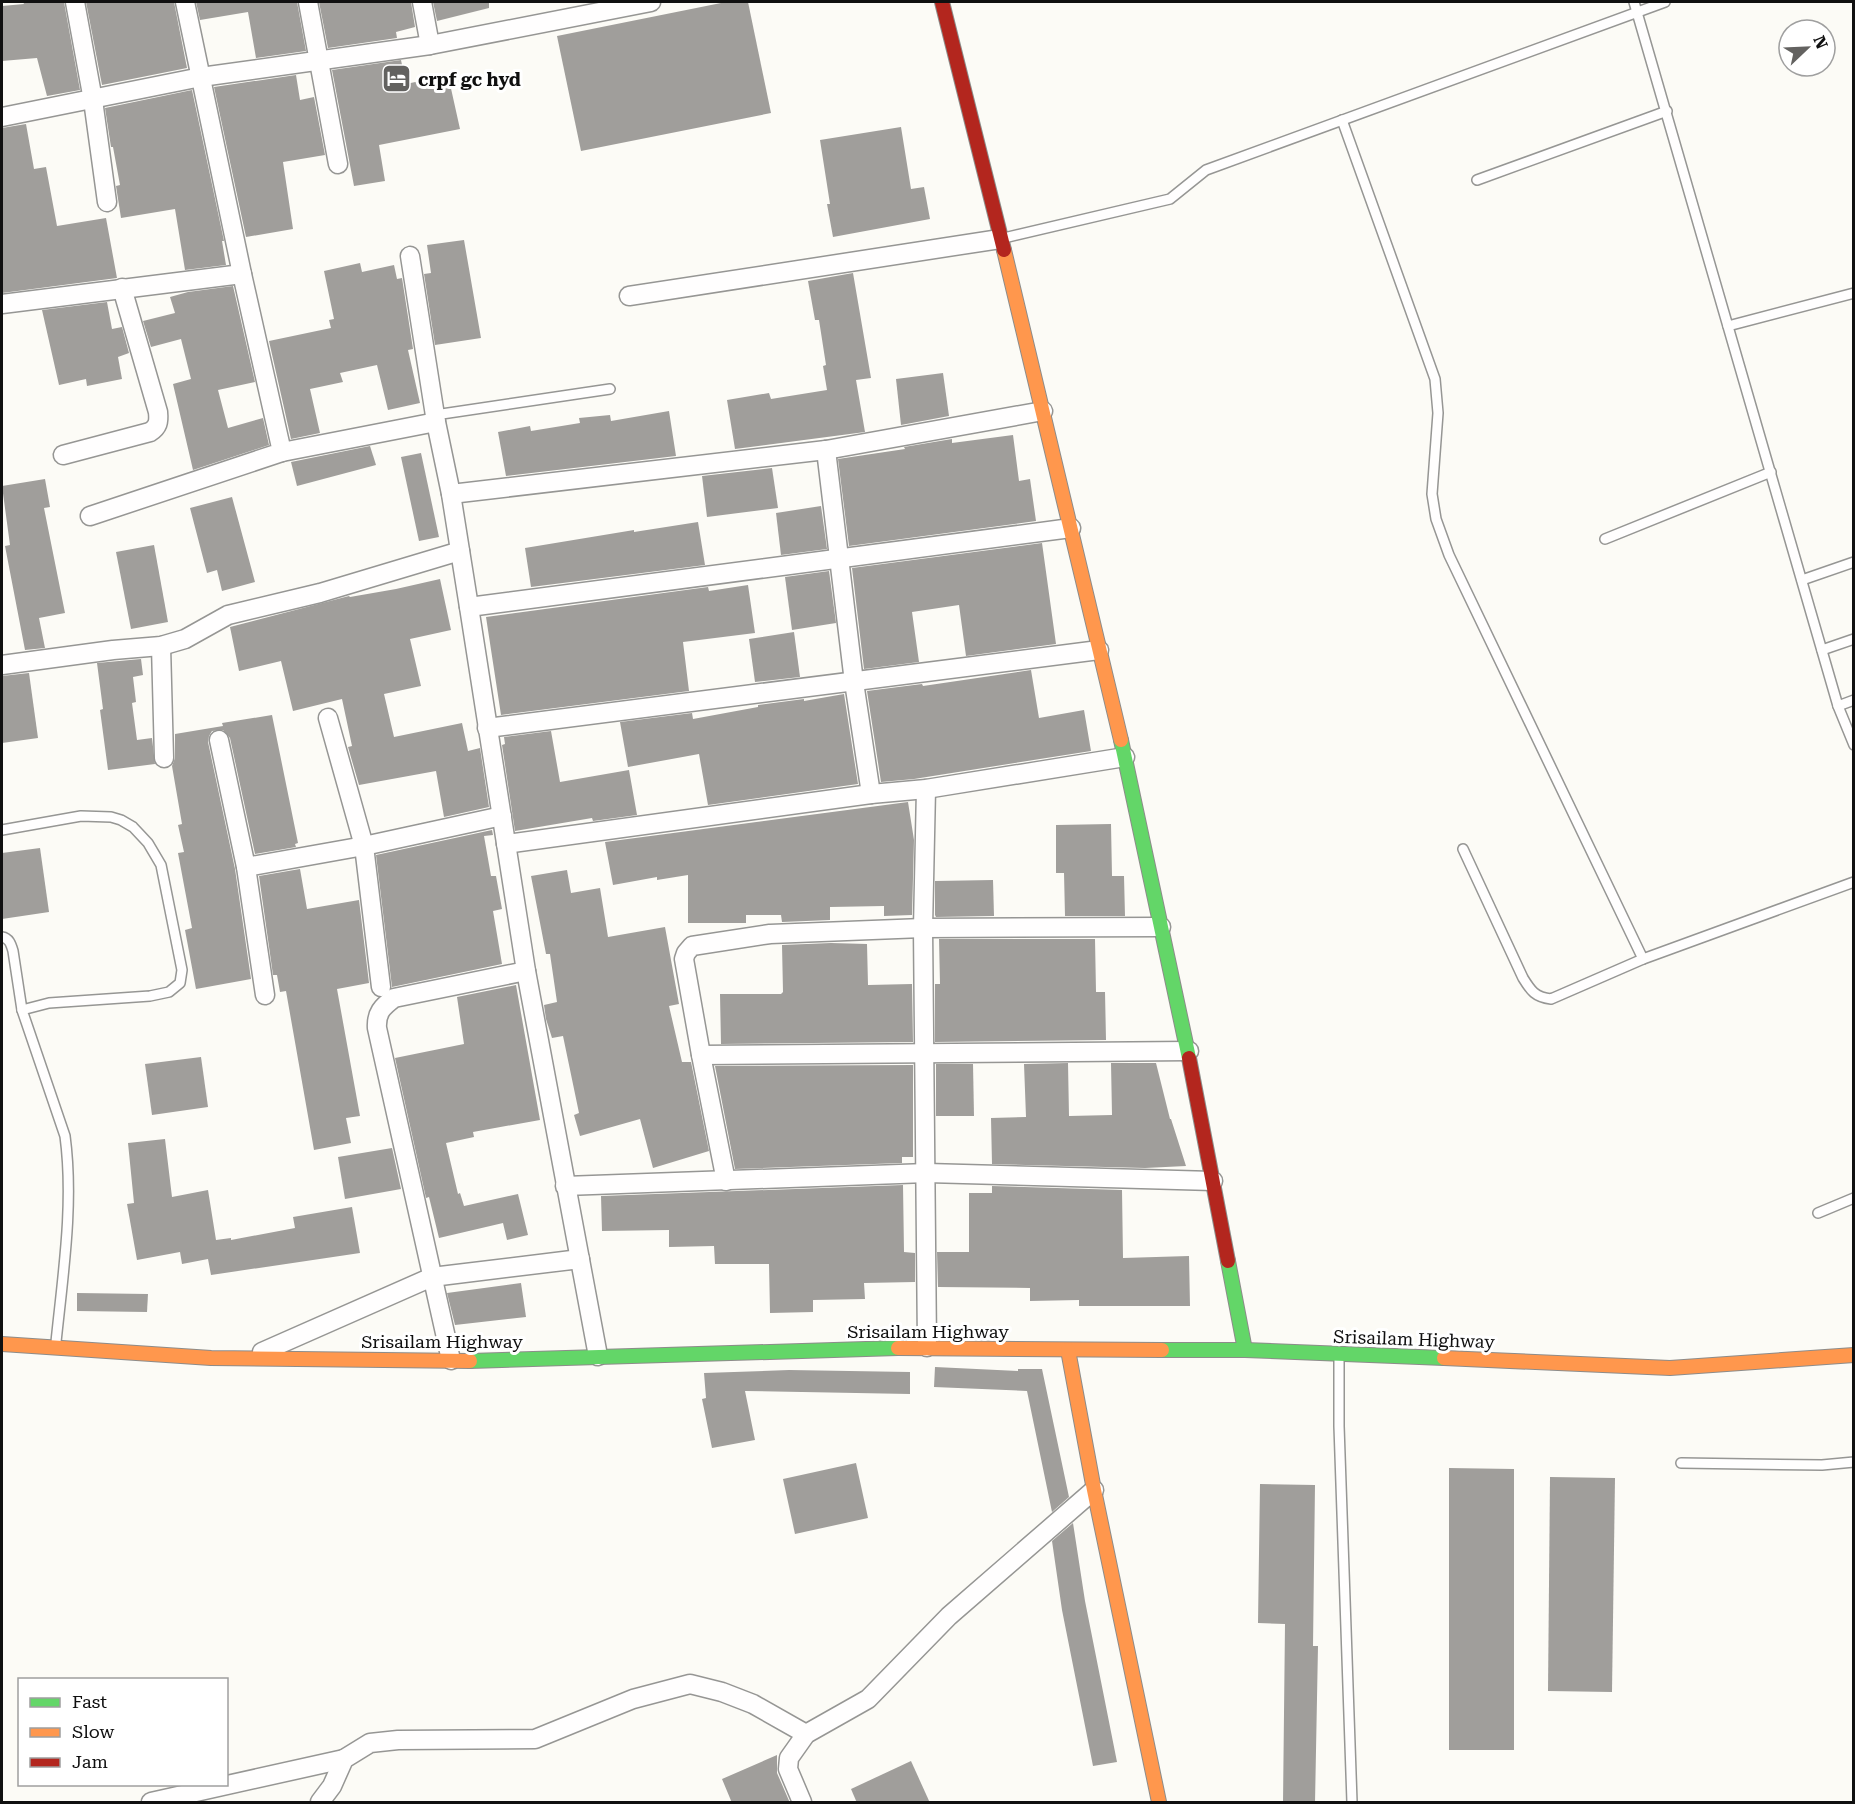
<svg xmlns="http://www.w3.org/2000/svg" width="1855" height="1804" viewBox="0 0 1855 1804" font-family="'Roboto Serif',serif">
<style>
.building{fill:#a09e9b}
.lines{fill:none;stroke-linecap:round;stroke-linejoin:round}
.lane-casing{stroke:#969694;stroke-width:12}
.street-casing{stroke:#969694;stroke-width:21}
.fast-casing{stroke:#8d8c8a;stroke-width:16}
.slow-casing{stroke:#8d8c8a;stroke-width:16}
.jam-casing{stroke:#8d8c8a;stroke-width:16}
.lane{stroke:#fffefe;stroke-width:9}
.street{stroke:#fffefe;stroke-width:18}
.fast{stroke:#63d668;stroke-width:14}
.slow{stroke:#ff974d;stroke-width:14}
.jam{stroke:#b3261e;stroke-width:14}
.labels{text-anchor:middle;dominant-baseline:central;stroke-width:6;stroke-linejoin:round;paint-order:stroke}
.poi-label{font-size:18px;font-weight:bold;fill:#101010;stroke:#fff;text-anchor:start}
.street-label{font-size:18px;fill:#101010;stroke:#fff}
</style>
<rect width="100%" height="100%" fill="#fcfbf6"/>
<g class="building">
<path d="M 23,2 L 64,2 L 80,90 L 47,96 L 37,58 L 2,61 L 2,6 L 24,4 Z"/>
<path d="M 86,2 L 174,2 L 187,68 L 102,85 Z"/>
<path d="M 196,2 L 297,2 L 306,51 L 256,58 L 248,12 L 200,20 Z"/>
<path d="M 319,2 L 411,2 L 415,27 L 396,32 L 397,38 L 328,48 Z"/>
<path d="M 433,2 L 489,2 L 489,8 L 437,21 Z"/>
<path d="M 726,2 L 748,2 L 771,113 L 581,151 L 557,36 Z"/>
<path d="M 401,60 L 406,84 L 448,75 L 460,129 L 379,145 L 385,181 L 354,186 L 332,70 Z"/>
<path d="M 296,75 L 300,100 L 314,97 L 325,155 L 283,162 L 293,229 L 246,237 L 214,87 Z"/>
<path d="M 192,90 L 224,241 L 222,241 L 226,265 L 185,270 L 175,209 L 121,218 L 116,186 L 120,185 L 113,147 L 111,147 L 105,108 Z"/>
<path d="M 26,124 L 34,169 L 46,167 L 57,226 L 106,218 L 117,278 L 2,293 L 2,128 Z"/>
<path d="M 901,127 L 911,189 L 924,187 L 930,219 L 833,237 L 827,204 L 830,204 L 820,140 Z"/>
<path d="M 464,240 L 481,338 L 435,345 L 424,274 L 431,273 L 427,245 Z"/>
<path d="M 360,263 L 362,272 L 394,265 L 397,279 L 402,278 L 413,349 L 408,350 L 420,403 L 388,410 L 377,365 L 340,373 L 343,382 L 310,389 L 320,433 L 291,439 L 269,341 L 331,328 L 329,320 L 334,319 L 324,271 Z"/>
<path d="M 853,273 L 871,378 L 856,380 L 865,432 L 735,449 L 727,400 L 769,393 L 771,399 L 827,390 L 823,366 L 826,365 L 819,320 L 815,320 L 808,281 Z"/>
<path d="M 233,286 L 255,382 L 218,390 L 228,428 L 263,418 L 269,445 L 193,470 L 173,384 L 191,379 L 181,339 L 151,347 L 143,321 L 175,313 L 170,297 L 188,292 Z"/>
<path d="M 107,302 L 112,329 L 122,327 L 129,353 L 118,357 L 122,379 L 87,386 L 86,379 L 59,385 L 42,310 Z"/>
<path d="M 943,373 L 949,416 L 901,425 L 896,379 Z"/>
<path d="M 669,411 L 676,456 L 506,476 L 498,432 L 530,426 L 531,431 L 580,423 L 579,418 L 610,415 L 611,421 Z"/>
<path d="M 1013,435 L 1019,481 L 1030,479 L 1036,521 L 849,546 L 838,459 L 905,449 L 904,447 L 952,439 L 952,443 Z"/>
<path d="M 370,446 L 376,465 L 297,486 L 291,462 Z"/>
<path d="M 421,453 L 439,537 L 419,541 L 401,457 Z"/>
<path d="M 772,468 L 778,508 L 707,517 L 702,476 Z"/>
<path d="M 45,479 L 50,507 L 44,508 L 65,613 L 39,618 L 45,648 L 25,650 L 5,546 L 10,545 L 2,486 Z"/>
<path d="M 232,497 L 255,582 L 222,591 L 217,570 L 207,573 L 190,508 Z"/>
<path d="M 821,506 L 827,549 L 781,555 L 776,513 Z"/>
<path d="M 698,522 L 705,565 L 531,587 L 525,548 L 634,530 L 634,532 Z"/>
<path d="M 1042,543 L 1056,644 L 966,656 L 959,605 L 912,612 L 919,662 L 864,669 L 852,568 Z"/>
<path d="M 154,545 L 168,622 L 131,629 L 116,552 Z"/>
<path d="M 829,571 L 836,623 L 792,630 L 785,577 Z"/>
<path d="M 440,579 L 451,630 L 410,639 L 421,686 L 384,694 L 394,737 L 462,723 L 468,751 L 480,748 L 489,807 L 444,817 L 436,771 L 359,785 L 348,747 L 352,746 L 342,699 L 293,711 L 281,661 L 239,671 L 230,627 L 349,596 L 350,597 L 396,589 Z"/>
<path d="M 748,585 L 755,633 L 683,642 L 689,691 L 501,715 L 486,617 L 708,587 L 709,591 Z"/>
<path d="M 794,632 L 800,677 L 755,682 L 749,639 Z"/>
<path d="M 141,659 L 143,675 L 133,677 L 136,702 L 132,703 L 137,740 L 152,738 L 155,764 L 108,770 L 100,710 L 103,709 L 97,663 Z"/>
<path d="M 1031,670 L 1039,718 L 1084,710 L 1091,751 L 914,779 L 881,782 L 867,691 L 922,684 L 923,686 Z"/>
<path d="M 29,673 L 38,738 L 2,743 L 2,676 Z"/>
<path d="M 844,694 L 858,784 L 708,805 L 699,754 L 628,767 L 620,722 L 692,713 L 693,719 L 758,707 L 758,705 L 804,699 L 804,701 Z"/>
<path d="M 272,715 L 298,843 L 295,844 L 296,847 L 255,854 L 230,738 L 223,730 L 212,731 L 209,736 L 208,742 L 235,869 L 251,979 L 196,989 L 185,930 L 192,928 L 178,853 L 184,852 L 178,825 L 182,824 L 172,766 L 175,758 L 175,734 L 223,726 L 222,723 Z"/>
<path d="M 551,731 L 560,782 L 629,770 L 637,815 L 593,821 L 592,818 L 515,831 L 502,745 L 505,744 L 504,737 Z"/>
<path d="M 908,802 L 914,840 L 912,915 L 884,916 L 884,906 L 830,907 L 830,920 L 782,922 L 781,915 L 746,915 L 746,923 L 688,923 L 688,875 L 657,880 L 657,877 L 613,885 L 605,842 Z"/>
<path d="M 1111,824 L 1112,876 L 1124,876 L 1125,916 L 1065,916 L 1064,873 L 1056,873 L 1056,825 Z"/>
<path d="M 492,830 L 493,835 L 484,836 L 491,876 L 496,876 L 502,909 L 493,911 L 502,964 L 392,987 L 376,855 Z"/>
<path d="M 40,848 L 49,912 L 2,919 L 2,853 Z"/>
<path d="M 300,869 L 307,909 L 359,900 L 369,983 L 337,989 L 360,1116 L 346,1118 L 351,1143 L 314,1150 L 286,991 L 280,992 L 277,975 L 273,975 L 259,876 Z"/>
<path d="M 567,870 L 571,893 L 600,888 L 608,937 L 665,927 L 679,1004 L 669,1006 L 682,1062 L 691,1062 L 709,1151 L 653,1168 L 640,1119 L 580,1136 L 574,1115 L 579,1113 L 563,1036 L 552,1038 L 546,1019 L 544,1005 L 557,1002 L 550,954 L 546,954 L 531,876 Z"/>
<path d="M 993,880 L 994,916 L 936,917 L 935,915 L 935,881 Z"/>
<path d="M 939,939 L 1095,939 L 1096,992 L 1105,992 L 1106,1040 L 935,1042 L 935,984 L 940,984 Z"/>
<path d="M 831,943 L 867,944 L 868,985 L 912,984 L 913,1042 L 721,1044 L 720,994 L 781,994 L 783,992 L 782,945 Z"/>
<path d="M 516,985 L 540,1120 L 473,1132 L 474,1137 L 446,1143 L 458,1194 L 460,1193 L 464,1206 L 518,1194 L 528,1235 L 507,1240 L 503,1223 L 439,1238 L 429,1197 L 426,1198 L 395,1058 L 464,1044 L 457,997 Z"/>
<path d="M 201,1057 L 208,1107 L 152,1115 L 145,1064 Z"/>
<path d="M 1068,1063 L 1069,1116 L 1112,1115 L 1111,1063 L 1156,1063 L 1170,1119 L 1171,1119 L 1186,1166 L 1145,1168 L 992,1164 L 991,1118 L 1026,1117 L 1024,1064 Z"/>
<path d="M 936,1064 L 973,1064 L 974,1116 L 936,1116 Z"/>
<path d="M 913,1065 L 913,1157 L 902,1157 L 902,1163 L 735,1169 L 715,1066 Z"/>
<path d="M 165,1139 L 172,1197 L 208,1190 L 216,1240 L 231,1238 L 231,1240 L 295,1228 L 293,1217 L 352,1207 L 360,1253 L 211,1275 L 208,1259 L 182,1264 L 180,1252 L 137,1260 L 127,1204 L 134,1203 L 128,1143 Z"/>
<path d="M 392,1148 L 401,1189 L 345,1199 L 338,1157 Z"/>
<path d="M 903,1185 L 904,1252 L 915,1253 L 915,1282 L 864,1283 L 865,1299 L 813,1300 L 813,1312 L 770,1313 L 769,1264 L 715,1264 L 714,1246 L 669,1247 L 669,1230 L 602,1231 L 601,1196 Z"/>
<path d="M 992,1186 L 1122,1190 L 1123,1258 L 1189,1256 L 1190,1306 L 1079,1306 L 1079,1300 L 1030,1301 L 1030,1288 L 938,1287 L 937,1252 L 969,1252 L 969,1193 L 992,1193 Z"/>
<path d="M 521,1283 L 526,1317 L 455,1325 L 447,1293 Z"/>
<path d="M 77,1293 L 148,1294 L 147,1312 L 77,1311 Z"/>
<path d="M 935,1367 L 1018,1371 L 1018,1369 L 1042,1369 L 1069,1497 L 1052,1512 L 1027,1391 L 934,1387 Z"/>
<path d="M 789,1370 L 910,1372 L 910,1394 L 745,1391 L 755,1440 L 712,1448 L 702,1399 L 706,1398 L 704,1373 Z"/>
<path d="M 856,1463 L 868,1518 L 795,1534 L 783,1479 Z"/>
<path d="M 1449,1468 L 1514,1469 L 1514,1750 L 1449,1750 Z"/>
<path d="M 1550,1477 L 1615,1478 L 1612,1692 L 1548,1691 Z"/>
<path d="M 1260,1484 L 1315,1485 L 1313,1646 L 1318,1646 L 1315,1803 L 1283,1803 L 1285,1624 L 1258,1623 Z"/>
<path d="M 1073,1523 L 1085,1601 L 1117,1762 L 1093,1766 L 1062,1610 L 1052,1541 Z"/>
<path d="M 777,1755 L 777,1773 L 790,1803 L 732,1803 L 722,1779 Z"/>
<path d="M 911,1761 L 930,1803 L 857,1803 L 851,1789 Z"/>
</g>
<g class="lines">
<defs>
<g id="lane">
<path d="M 1634,2 L 1838,706 L 1854,745"/>
<path d="M 1342,120 L 1435,379 L 1438,413 L 1432,494 L 1436,519 L 1449,555 L 1643,959"/>
<path d="M 1477,180 L 1667,111"/>
<path d="M 1004,238 L 1170,199 L 1206,170 L 1665,2"/>
<path d="M 1728,326 L 1854,293"/>
<path d="M 435,415 L 610,389"/>
<path d="M 1605,539 L 1771,472"/>
<path d="M 1802,580 L 1854,562"/>
<path d="M 1822,650 L 1854,639"/>
<path d="M 1838,706 L 1854,700"/>
<path d="M 2,830 L 81,816 L 111,817 L 121,820 L 133,827 L 148,843 L 161,865 L 182,970 L 180,983 L 169,992 L 150,996 L 49,1003 L 22,1010 L 65,1136 C 74,1203 63,1274 56,1342"/>
<path d="M 1463,849 L 1523,978 C 1531,991 1535,997 1551,999 L 1643,959 L 1854,882"/>
<path d="M 2,937 C 9,938 11,944 13,951 L 22,1010"/>
<path d="M 1818,1213 L 1854,1198"/>
<path d="M 1339,1359 L 1339,1426 L 1352,1802"/>
<path d="M 1681,1463 L 1822,1465 L 1854,1462"/>
</g>
<g id="street">
<path d="M 75,2 L 93,100 L 107,202"/>
<path d="M 308,2 L 338,164"/>
<path d="M 422,2 L 430,45"/>
<path d="M 2,117 L 201,77 L 430,45 L 651,2"/>
<path d="M 410,256 L 436,422 L 451,494 L 469,607 L 526,971 L 598,1356"/>
<path d="M 629,296 L 1000,239"/>
<path d="M 2,304 L 242,274"/>
<path d="M 826,450 L 854,682 L 871,794"/>
<path d="M 282,452 L 436,422"/>
<path d="M 63,455 L 150,432 C 158,427 159,422 158,412 L 122,288"/>
<path d="M 451,494 L 826,450 L 1043,411"/>
<path d="M 90,516 L 282,452 L 242,274 L 185,2"/>
<path d="M 469,607 L 1071,528"/>
<path d="M 161,646 L 164,758"/>
<path d="M 2,665 L 113,650 L 161,646 L 185,639 L 228,615 L 320,593 L 460,551"/>
<path d="M 328,718 L 364,846 L 381,987"/>
<path d="M 487,728 L 1099,650"/>
<path d="M 219,740 L 246,867"/>
<path d="M 926,789 L 923,928 L 927,1347"/>
<path d="M 506,844 L 871,794 L 926,789 L 1125,757"/>
<path d="M 265,995 L 246,867 L 364,846 L 502,816"/>
<path d="M 701,1055 L 1189,1051"/>
<path d="M 726,1181 L 701,1055 L 684,959 L 686,953 L 692,946 L 770,934 L 923,928 L 1161,927"/>
<path d="M 565,1186 L 927,1173 L 1213,1181"/>
<path d="M 262,1352 L 432,1277 L 580,1259"/>
<path d="M 451,1360 L 377,1028 C 376,1013 382,1007 394,998 L 526,971"/>
<path d="M 151,1802 L 344,1759"/>
<path d="M 320,1802 L 332,1786 L 344,1759 L 370,1743 L 398,1740 L 535,1739 L 633,1699 L 690,1684 L 722,1692 L 753,1704 L 806,1734"/>
<path d="M 802,1802 L 788,1769 L 789,1758 L 806,1734 L 868,1699 L 949,1616 L 1094,1490"/>
</g>
<g id="fast">
<path d="M 1121,740 L 1189,1058"/>
<path d="M 1228,1261 L 1245,1350"/>
<path d="M 1162,1350 L 1245,1350 L 1444,1358"/>
<path d="M 470,1361 L 898,1348"/>
</g>
<g id="slow">
<path d="M 1004,250 L 1121,740"/>
<path d="M 2,1344 L 211,1358 L 470,1361"/>
<path d="M 898,1348 L 1162,1350"/>
<path d="M 1068,1350 L 1094,1490 L 1159,1802"/>
<path d="M 1444,1358 L 1670,1368 L 1854,1355"/>
</g>
<g id="jam">
<path d="M 942,2 L 1004,250"/>
<path d="M 1189,1058 L 1228,1261"/>
</g>
</defs>
<use href="#lane" class="lane-casing"/>
<use href="#street" class="street-casing"/>
<use href="#fast" class="fast-casing"/>
<use href="#slow" class="slow-casing"/>
<use href="#jam" class="jam-casing"/>
<use href="#lane" class="lane"/>
<use href="#street" class="street"/>
<use href="#fast" class="fast"/>
<use href="#slow" class="slow"/>
<use href="#jam" class="jam"/>
</g>
<defs>
<symbol id="hotel-square" viewBox="-11 -11 22 22"><rect x="-9" y="-9" width="18" height="18" rx="4" fill="#636260" stroke="#fff"/><path d="M-6-4.5h1.5V1H6V5H4.5V3h-9V5H-6ZM-4 0a1.8 1.8 0 1 1 3.6 0ZM.5 0V-2.5h3Q6-2.5 6 0Z" fill="#fff"/></symbol>
</defs>
<g fill-rule="evenodd">
<use href="#hotel-square" x="380" y="62" width="33" height="33"/>
</g>
<g class="labels">
<g class="poi-label">
<text x="418" y="79">crpf gc hyd</text>
</g>
<g class="street-label">
<text x="928" y="1331">Srisailam Highway</text>
<text transform="translate(1414 1339) rotate(2)">Srisailam Highway</text>
<text x="442" y="1341">Srisailam Highway</text>
</g>
</g>
<rect width="1855" height="1804" fill="none" stroke="#101010" stroke-width="6"/>
<rect x="18" y="1678" width="210" height="108" fill="#ffffff" stroke="#9f9f9f" stroke-width="1.5"/>
<rect x="30" y="1698" width="30" height="9" fill="#63d668" stroke="#9f9f9f" stroke-width="1.5"/>
<text x="72" y="1708" font-size="18" fill="#101010">Fast</text>
<rect x="30" y="1728" width="30" height="9" fill="#ff974d" stroke="#9f9f9f" stroke-width="1.5"/>
<text x="72" y="1738" font-size="18" fill="#101010">Slow</text>
<rect x="30" y="1758" width="30" height="9" fill="#b3261e" stroke="#9f9f9f" stroke-width="1.5"/>
<text x="72" y="1768" font-size="18" fill="#101010">Jam</text>
<g transform="translate(1807 48) rotate(67)"><circle r="28" fill="#ffffff" stroke="#9f9f9f" stroke-width="1.5"/>
<path d="M0-4.5L10 22L0 15L-10 22Z" fill="#636260"/>
<text y="-9" font-size="16" font-weight="bold" text-anchor="middle" fill="#101010">N</text>
</g>
</svg>
